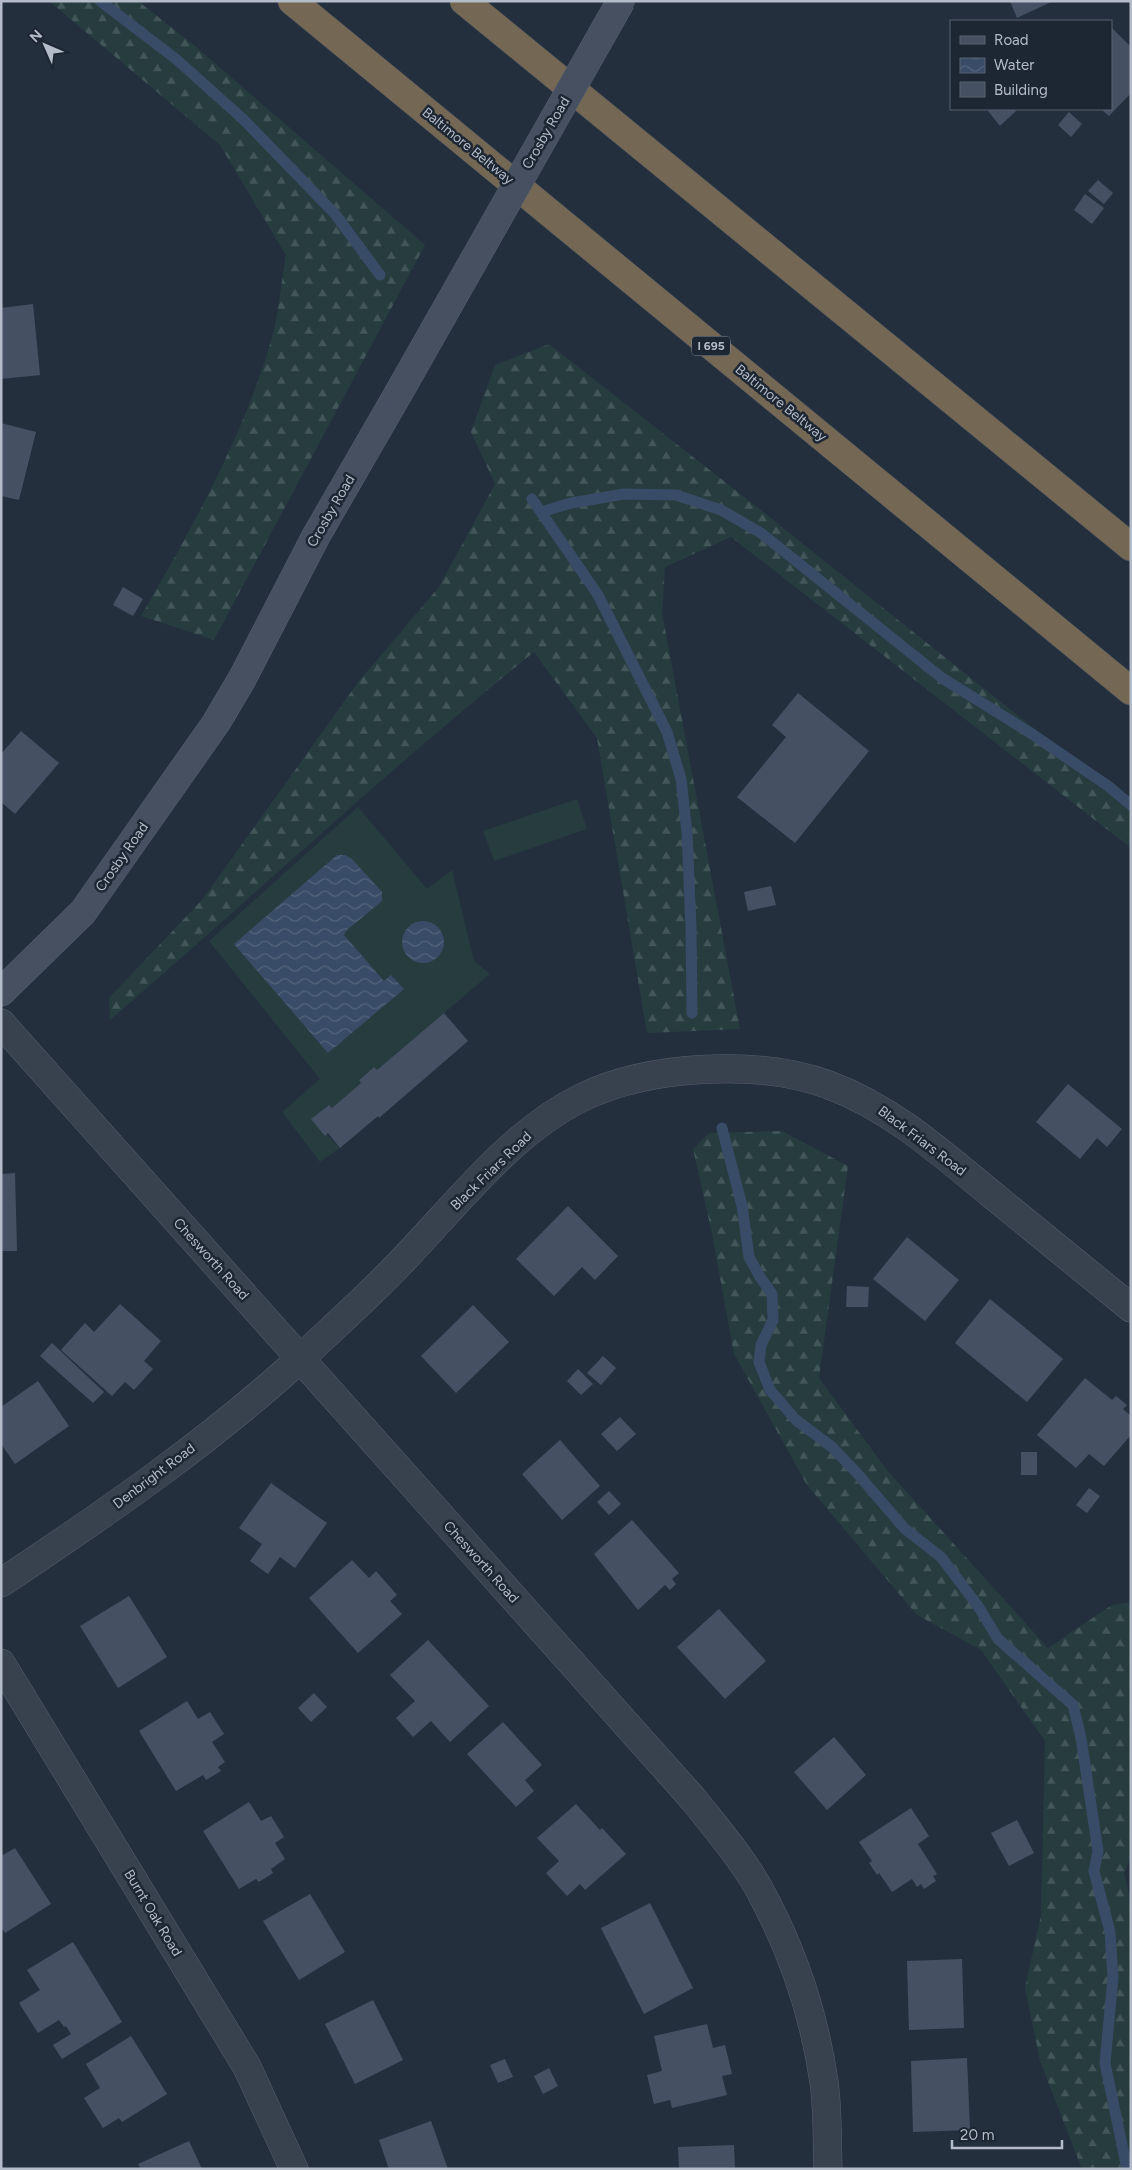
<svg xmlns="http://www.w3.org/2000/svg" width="1132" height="2170" viewBox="0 0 1132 2170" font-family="Figtree,sans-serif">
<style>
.forest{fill:url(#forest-firs)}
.garden{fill:#263c3f}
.water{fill:url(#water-waves)}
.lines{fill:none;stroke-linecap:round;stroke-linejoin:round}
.stream{stroke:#394c67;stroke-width:11}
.building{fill:#455162}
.minor-casing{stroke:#565f6c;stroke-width:29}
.tertiary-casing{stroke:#565f6c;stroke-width:29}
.secondary-casing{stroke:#565f6c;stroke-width:29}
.motorway-casing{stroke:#434c59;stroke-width:29}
.minor{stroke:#38414e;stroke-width:28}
.tertiary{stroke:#38414e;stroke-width:28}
.secondary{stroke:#465061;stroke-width:28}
.motorway{stroke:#746855;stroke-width:28}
.secondary-bridge-casing{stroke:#565f6c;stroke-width:29;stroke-linecap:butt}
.secondary-bridge{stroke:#465061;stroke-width:28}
.labels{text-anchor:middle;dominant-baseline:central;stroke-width:5;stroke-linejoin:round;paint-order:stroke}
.shield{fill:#1d2633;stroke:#878f9c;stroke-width:1}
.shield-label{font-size:12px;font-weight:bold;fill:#b4bcc9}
.street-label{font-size:14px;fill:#b4bcc9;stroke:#1d2633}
</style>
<defs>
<pattern id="forest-firs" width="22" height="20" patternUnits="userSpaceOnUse" patternTransform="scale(1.25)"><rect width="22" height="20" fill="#263c3f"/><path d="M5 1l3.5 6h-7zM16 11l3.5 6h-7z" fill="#435659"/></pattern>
<pattern id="water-waves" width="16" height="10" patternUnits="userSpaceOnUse" patternTransform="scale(1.25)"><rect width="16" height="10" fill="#394c67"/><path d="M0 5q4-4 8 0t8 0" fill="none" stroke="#53647b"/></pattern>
</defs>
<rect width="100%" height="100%" fill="#242f3e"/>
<g class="forest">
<path d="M 49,1 L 138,1 L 195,46 L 425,245 L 214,640 L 141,616 C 190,532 244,435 271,341 C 279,313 281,283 286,255 L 220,145 Z"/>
<path d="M 549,344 L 762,511 L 1131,806 L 1131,848 L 731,537 L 665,567 L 662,613 L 740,1029 L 647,1033 L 597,738 L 534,652 C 388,769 252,898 110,1020 L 109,998 L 202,900 L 359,681 L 439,587 L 495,484 L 471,432 L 495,365 Z"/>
<path d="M 782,1131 L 848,1166 L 819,1378 L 886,1469 L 1048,1648 L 1112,1605 L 1131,1602 L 1131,1857 L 1124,1873 L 1131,1903 L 1131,2169 L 1082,2169 L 1040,2061 L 1025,1988 L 1041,1915 L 1045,1741 L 981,1650 L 917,1615 L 807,1485 L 734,1354 L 712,1234 L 693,1149 L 709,1133 Z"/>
</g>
<g class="garden">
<path d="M 577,799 L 587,829 L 494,861 L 483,831 Z"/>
<path d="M 358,807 L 427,889 L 452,870 L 474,961 L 490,974 L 377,1070 L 374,1067 L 359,1079 L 361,1083 L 332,1108 L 328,1105 L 312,1119 L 340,1148 L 320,1162 L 282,1112 L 320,1079 L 209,941 Z"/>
</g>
<g class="water">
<path d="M 337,855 L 345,855 L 352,859 L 382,892 L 382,901 L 347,930 L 344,935 L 384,981 L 391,975 L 404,989 L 328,1053 L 234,944 Z"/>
<circle cx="423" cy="942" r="21"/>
</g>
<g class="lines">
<g class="stream">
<path d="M 100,1 L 176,59 L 243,119 L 335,214 L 380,275"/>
<path d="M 532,499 L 598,595 L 667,732 L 681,779 L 687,833 L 691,928 L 692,1013"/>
<path d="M 541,512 L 571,503 L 624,494 L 676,495 L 721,510 L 761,533 L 942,678 L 1032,734 L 1108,786 L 1131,805"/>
<path d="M 722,1128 L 742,1206 L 749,1257 L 760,1277 L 772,1294 L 773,1320 L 761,1345 L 759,1362 L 770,1390 L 796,1420 L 832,1447 L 856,1472 L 905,1529 L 941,1557 L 978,1606 L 998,1639 L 1073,1705 L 1081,1738 L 1098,1851 L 1094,1871 L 1110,1932 L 1113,1978 L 1105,2063 L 1127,2169"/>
</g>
</g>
<g class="building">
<path d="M 1010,1 L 1053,1 L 1017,18 Z"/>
<path d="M 1111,27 L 1131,47 L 1131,93 L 1109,116 L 1101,109 L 1111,109 Z"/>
<path d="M 991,109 L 1014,109 L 1016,111 L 1000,126 L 988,111 Z"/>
<path d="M 1069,112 L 1082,124 L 1071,137 L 1058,125 Z"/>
<path d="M 1098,180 L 1113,193 L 1104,204 L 1088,191 Z"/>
<path d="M 1085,194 L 1104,208 L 1092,224 L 1074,210 Z"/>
<path d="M 33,304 L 40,375 L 1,379 L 1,308 Z"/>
<path d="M 1,423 L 36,432 L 19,500 L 1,496 Z"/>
<path d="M 123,587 L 143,599 L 133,616 L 113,605 Z"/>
<path d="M 798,693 L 869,751 L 795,843 L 737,797 L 786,737 L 772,725 Z"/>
<path d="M 21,731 L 59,763 L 15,814 L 1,802 L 1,754 Z"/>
<path d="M 771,886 L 776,905 L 748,911 L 744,892 Z"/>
<path d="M 444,1013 L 468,1041 L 379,1118 L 378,1116 L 340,1148 L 328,1133 L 325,1136 L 311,1119 L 329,1105 L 332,1108 L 361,1083 L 359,1080 L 374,1067 L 377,1070 Z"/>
<path d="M 1068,1084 L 1122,1129 L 1107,1147 L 1097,1138 L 1080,1159 L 1036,1122 Z"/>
<path d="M 15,1173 L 17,1251 L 1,1251 L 1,1174 Z"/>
<path d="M 568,1206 L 618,1256 L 595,1280 L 582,1267 L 554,1296 L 516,1259 Z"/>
<path d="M 907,1237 L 959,1280 L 925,1321 L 873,1279 Z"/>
<path d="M 847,1286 L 869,1287 L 868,1307 L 846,1307 Z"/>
<path d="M 990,1299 L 1063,1359 L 1027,1402 L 955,1343 Z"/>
<path d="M 120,1304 L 161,1341 L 144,1361 L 153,1369 L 134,1390 L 125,1382 L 112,1396 L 61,1350 L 85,1323 L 94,1332 Z"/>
<path d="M 473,1305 L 509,1342 L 456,1393 L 421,1356 Z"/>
<path d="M 52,1343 L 104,1392 L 93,1403 L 40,1356 Z"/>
<path d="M 603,1356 L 616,1368 L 601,1385 L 587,1373 Z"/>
<path d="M 578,1369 L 593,1384 L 581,1395 L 567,1381 Z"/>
<path d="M 1085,1378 L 1112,1400 L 1116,1396 L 1127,1405 L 1123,1409 L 1131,1416 L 1131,1435 L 1104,1466 L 1089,1454 L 1076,1468 L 1037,1435 Z"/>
<path d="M 38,1381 L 69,1426 L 15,1464 L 1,1444 L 1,1407 Z"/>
<path d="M 620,1417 L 636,1434 L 617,1451 L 601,1434 Z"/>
<path d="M 560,1440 L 600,1486 L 562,1520 L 522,1474 Z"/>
<rect x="1021" y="1452" width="16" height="23"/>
<path d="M 271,1483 L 327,1523 L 295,1568 L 280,1557 L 268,1574 L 250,1561 L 262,1544 L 239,1528 Z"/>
<path d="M 1089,1488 L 1100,1496 L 1087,1513 L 1076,1505 Z"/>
<path d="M 609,1491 L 621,1504 L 609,1515 L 597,1502 Z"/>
<path d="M 632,1520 L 679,1573 L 672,1579 L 676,1584 L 670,1590 L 665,1585 L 638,1610 L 594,1554 Z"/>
<path d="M 352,1560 L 369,1578 L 376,1571 L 397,1595 L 390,1601 L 402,1614 L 358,1653 L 309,1598 Z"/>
<path d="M 129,1596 L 167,1657 L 118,1688 L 80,1626 Z"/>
<path d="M 719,1609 L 766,1661 L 725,1699 L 677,1647 Z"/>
<path d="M 428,1640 L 489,1706 L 450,1742 L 431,1721 L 413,1737 L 396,1718 L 415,1701 L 390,1675 Z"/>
<path d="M 314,1693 L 327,1707 L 311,1722 L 298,1708 Z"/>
<path d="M 187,1701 L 198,1719 L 210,1712 L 224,1734 L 212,1742 L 225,1762 L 218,1767 L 221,1771 L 206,1780 L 203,1775 L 176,1791 L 139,1731 Z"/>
<path d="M 503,1722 L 542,1765 L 525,1780 L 534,1791 L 516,1807 L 467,1754 Z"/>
<path d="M 834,1737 L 866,1775 L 827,1810 L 794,1772 Z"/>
<path d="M 249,1802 L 261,1821 L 271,1816 L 284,1837 L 275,1843 L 285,1859 L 271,1869 L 273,1873 L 259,1882 L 256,1879 L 239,1889 L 203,1831 Z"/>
<path d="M 576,1804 L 600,1830 L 602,1828 L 626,1854 L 585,1890 L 580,1884 L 567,1896 L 546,1873 L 559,1861 L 537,1838 Z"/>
<path d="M 911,1808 L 929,1836 L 918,1844 L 937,1874 L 933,1876 L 936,1881 L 924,1889 L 921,1884 L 917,1887 L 912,1879 L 892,1892 L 879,1873 L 877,1875 L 869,1863 L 872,1861 L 859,1842 Z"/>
<path d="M 1017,1820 L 1034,1853 L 1009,1866 L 991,1833 Z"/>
<path d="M 15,1848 L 51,1904 L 5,1933 L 1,1927 L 1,1856 Z"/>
<path d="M 310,1894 L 345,1952 L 299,1980 L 263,1921 Z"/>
<path d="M 650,1903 L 693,1988 L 644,2014 L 601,1928 Z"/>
<path d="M 73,1942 L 122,2022 L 62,2059 L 53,2045 L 71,2034 L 66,2026 L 64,2027 L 59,2020 L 38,2033 L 19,2003 L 40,1990 L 27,1970 Z"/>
<path d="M 962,1959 L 964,2028 L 909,2030 L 907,1961 Z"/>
<path d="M 373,2000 L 403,2060 L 355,2084 L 325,2024 Z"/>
<path d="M 707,2024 L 713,2048 L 725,2045 L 732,2074 L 722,2076 L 727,2095 L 672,2108 L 670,2100 L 654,2104 L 647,2075 L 662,2071 L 654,2036 Z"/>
<path d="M 131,2036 L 167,2094 L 122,2122 L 119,2118 L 103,2128 L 84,2098 L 100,2088 L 86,2064 Z"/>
<path d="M 967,2058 L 970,2130 L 913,2132 L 911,2061 Z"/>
<path d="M 505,2059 L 513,2077 L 498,2083 L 490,2065 Z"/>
<path d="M 549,2068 L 558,2086 L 543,2094 L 534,2076 Z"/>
<path d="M 431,2121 L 448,2169 L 389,2169 L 379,2140 Z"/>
<path d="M 189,2141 L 202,2169 L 141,2169 L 138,2164 Z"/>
<path d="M 734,2145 L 735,2169 L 679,2169 L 678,2147 Z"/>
</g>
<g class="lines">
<defs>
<g id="minor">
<path d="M 1,1583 C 106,1513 209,1442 302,1357 C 336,1325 371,1294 403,1260 C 457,1204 512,1131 583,1097 C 650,1065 759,1059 829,1085 C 891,1108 940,1152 990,1193 C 1037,1231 1084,1270 1131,1308"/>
<path d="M 1,1663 L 247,2067 L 294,2169"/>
</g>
<path id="tertiary" d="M 1,1023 L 694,1800 C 720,1833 748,1865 766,1902 C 795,1958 815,2020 824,2082 C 828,2110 827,2140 828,2169"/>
<path id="secondary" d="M 1,992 L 83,912 L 216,723 L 242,679 L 316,536 L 398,394"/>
<g id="motorway">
<path d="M 292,1 L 1131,691"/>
<path d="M 464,1 L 1131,547"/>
</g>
</defs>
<use href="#minor" class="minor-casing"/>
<use href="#tertiary" class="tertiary-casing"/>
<use href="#secondary" class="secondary-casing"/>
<use href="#motorway" class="motorway-casing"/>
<use href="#minor" class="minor"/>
<use href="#tertiary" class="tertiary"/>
<use href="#secondary" class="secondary"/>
<use href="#motorway" class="motorway"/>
<defs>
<path id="secondary-bridge" d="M 398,394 L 621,1"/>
</defs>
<use href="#secondary-bridge" class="secondary-bridge-casing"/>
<use href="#secondary-bridge" class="secondary-bridge"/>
</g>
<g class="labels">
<rect class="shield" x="692" y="336.5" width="38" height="19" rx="4"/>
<g class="shield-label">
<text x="711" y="346">I 695</text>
</g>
<g class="street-label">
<text transform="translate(546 133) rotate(-60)">Crosby Road</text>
<text transform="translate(468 146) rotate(39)">Baltimore Beltway</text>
<text transform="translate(781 403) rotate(39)">Baltimore Beltway</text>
<text transform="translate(331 511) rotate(-60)">Crosby Road</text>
<text transform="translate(122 857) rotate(-55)">Crosby Road</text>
<text transform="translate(922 1141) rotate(37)">Black Friars Road</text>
<text transform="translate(491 1171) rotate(-44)">Black Friars Road</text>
<text transform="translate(211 1259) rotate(48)">Chesworth Road</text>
<text transform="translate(154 1476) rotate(-37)">Denbright Road</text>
<text transform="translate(481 1562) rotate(48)">Chesworth Road</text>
<text transform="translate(153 1913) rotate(59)">Burnt Oak Road</text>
</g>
</g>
<rect width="1132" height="2170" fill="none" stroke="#b4bcc9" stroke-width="5"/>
<rect x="950" y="20" width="162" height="90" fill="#1d2633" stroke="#59626f"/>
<rect x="960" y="36" width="25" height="8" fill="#465061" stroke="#59626f"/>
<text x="994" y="45" font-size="15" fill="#b4bcc9">Road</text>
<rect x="960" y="58" width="25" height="15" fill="url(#water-waves)" stroke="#59626f"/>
<text x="994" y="70" font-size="15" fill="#b4bcc9">Water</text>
<rect x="960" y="82" width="25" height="15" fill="#455162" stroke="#59626f"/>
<text x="994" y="95" font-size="15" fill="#b4bcc9">Building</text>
<g transform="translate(45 45) rotate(315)" stroke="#1d2633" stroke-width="4" paint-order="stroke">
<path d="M0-4L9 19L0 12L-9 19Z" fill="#b4bcc9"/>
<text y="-8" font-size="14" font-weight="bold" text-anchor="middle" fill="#b4bcc9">N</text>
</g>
<path d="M952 2140v8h110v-8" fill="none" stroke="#b4bcc9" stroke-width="2.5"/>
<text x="960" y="2140" font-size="15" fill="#b4bcc9" stroke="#1d2633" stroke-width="4" paint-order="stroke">20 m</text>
</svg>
